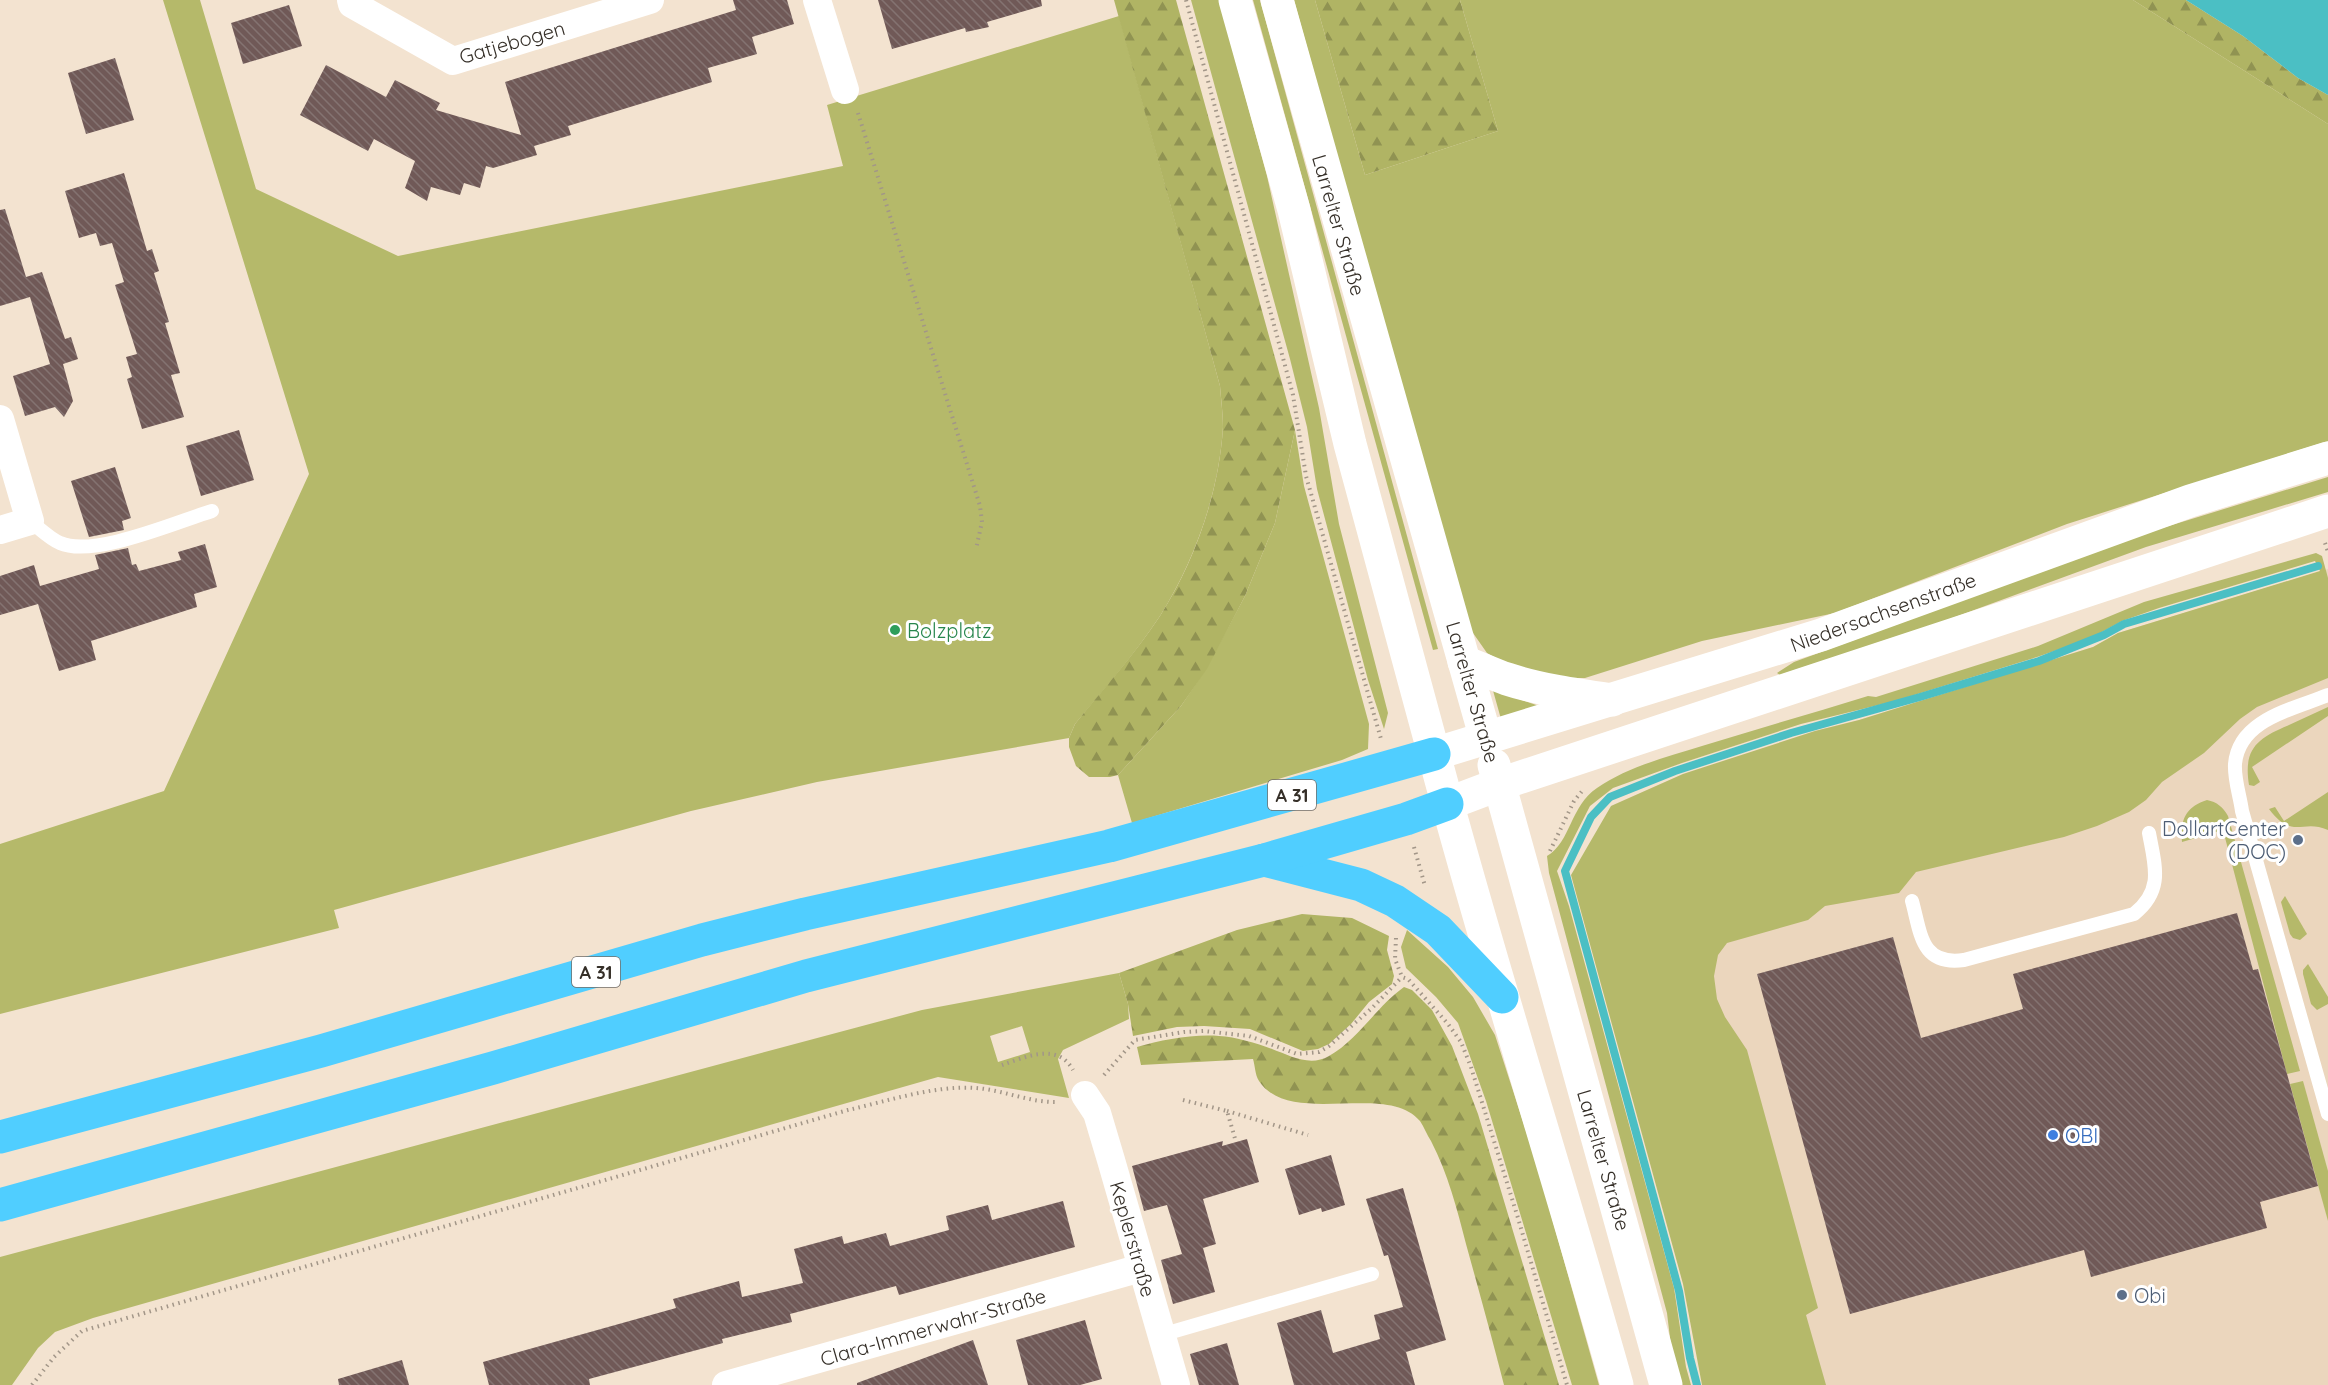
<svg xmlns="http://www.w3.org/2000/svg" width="2328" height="1385" viewBox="0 0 2328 1385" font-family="Quicksand,sans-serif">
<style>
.built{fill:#ebd6bd}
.grass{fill:#b5b96a;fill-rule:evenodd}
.forest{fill:url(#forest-firs)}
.water{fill:#4bbfc4}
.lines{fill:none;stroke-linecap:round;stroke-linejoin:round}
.stream{stroke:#4bbfc4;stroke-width:8}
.building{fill:url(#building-back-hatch)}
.path{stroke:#a29688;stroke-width:4;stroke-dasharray:1.5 4.5;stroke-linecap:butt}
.service{stroke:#fff;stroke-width:14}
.minor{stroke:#fff;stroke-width:28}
.tertiary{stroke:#fff;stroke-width:33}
.secondary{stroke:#fff;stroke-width:33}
.motorway{stroke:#50ceff;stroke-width:33}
.leisure-dot{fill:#2e9e5b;stroke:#fff;stroke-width:2}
.service-dot{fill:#5c6f8a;stroke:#fff;stroke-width:2}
.shop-dot{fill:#3f7fe0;stroke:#fff;stroke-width:2}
.labels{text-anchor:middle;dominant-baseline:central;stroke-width:6;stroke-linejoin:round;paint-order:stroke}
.shield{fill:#fff;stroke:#726d68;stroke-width:1.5}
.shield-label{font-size:18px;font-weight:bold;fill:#352f28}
.street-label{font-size:20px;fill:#352f28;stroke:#fff}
.leisure-label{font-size:20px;fill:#27864d;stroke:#fff;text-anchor:start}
.service-label{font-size:20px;fill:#4e5e75;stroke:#fff;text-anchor:end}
.shop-label{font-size:20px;fill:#366cbe;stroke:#fff;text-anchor:start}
</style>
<defs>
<pattern id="forest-firs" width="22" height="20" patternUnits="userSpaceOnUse" patternTransform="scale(1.5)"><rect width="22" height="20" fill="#b0b464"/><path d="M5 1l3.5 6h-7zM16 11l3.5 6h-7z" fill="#909352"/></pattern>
<pattern id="building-back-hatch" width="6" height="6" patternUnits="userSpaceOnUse" patternTransform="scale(1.5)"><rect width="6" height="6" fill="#705957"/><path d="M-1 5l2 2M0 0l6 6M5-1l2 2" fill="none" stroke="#847371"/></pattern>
</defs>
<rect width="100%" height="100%" fill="#f3e3d0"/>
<path class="built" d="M 2328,569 L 2328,1385 L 1721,1385 L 1611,806 L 1683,774 L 1815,731 L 1859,720 L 2093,647 L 2118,633 Z"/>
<g class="grass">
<path d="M 163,0 L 200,0 L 256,189 L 398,256 L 843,166 L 827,105 L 1119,16 L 1220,386 C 1221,400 1223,414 1223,427 C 1219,493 1195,560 1160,616 C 1135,654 1104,689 1075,724 L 1069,738 L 817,782 L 691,811 L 334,910 L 339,928 L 0,1014 L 0,844 L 164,791 L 309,474 Z"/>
<path d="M 1191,0 L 1219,0 L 1267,176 L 1319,408 L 1339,524 L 1388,713 L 1384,729 L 1368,680 L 1317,489 L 1307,427 L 1290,359 Z"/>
<path d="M 1253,0 L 1260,0 L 1438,649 L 1433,650 Z"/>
<path d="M 1294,0 L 1315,0 L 1365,175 L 1498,131 L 1460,0 L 2133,0 L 2328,124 L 2328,441 L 2067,524 L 1835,613 L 1702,641 L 1585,678 L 1544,678 L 1512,667 L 1487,653 L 1466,623 Z"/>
<path d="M 1295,430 L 1304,486 L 1369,724 L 1368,749 L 1342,760 L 1132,823 L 1118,775 L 1181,706 L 1206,669 L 1245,596 L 1275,523 Z"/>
<path d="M 2328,477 L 2328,492 L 2146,547 L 1947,620 L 1780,675 L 1777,673 L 1794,662 L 2146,533 Z"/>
<path d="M 2316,553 L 2322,556 L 2328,578 L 2328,678 L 2257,707 L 2240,719 L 2204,753 L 2162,782 L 2146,800 L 2129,812 L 2097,826 L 2064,837 L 1916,872 L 1899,893 L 1825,906 L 1808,920 L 1727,943 L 1718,955 L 1714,976 L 1717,999 L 1725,1017 L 1747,1050 L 1818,1308 L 1806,1315 L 1826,1385 L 1702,1385 L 1683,1284 L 1571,875 L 1611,806 L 1683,774 L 1815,731 L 1859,720 L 2093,647 L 2118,633 L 2320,571 L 2315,561 L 2159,608 L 2122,621 L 2089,639 L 2037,657 L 1895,701 L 1801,724 L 1682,763 L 1613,788 L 1590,806 L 1557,871 L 1569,906 L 1674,1288 L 1686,1367 L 1691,1385 L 1677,1385 L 1674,1372 L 1667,1313 L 1549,873 L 1547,856 C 1571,842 1570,806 1597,788 C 1627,767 1667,757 1702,746 C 1757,729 1813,713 1868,696 L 1876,697 L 2038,646 L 2144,602 Z"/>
<path d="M 1492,687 L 1513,697 L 1539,706 L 1501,719 Z"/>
<path d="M 2328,707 L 2328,716 L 2252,767 L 2260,782 L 2254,786 L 2249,785 C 2243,748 2258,738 2289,725 C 2302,719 2315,713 2328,707 Z"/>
<path d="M 2328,792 L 2328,830 C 2302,818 2293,841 2269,809 L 2275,807 L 2284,821 Z"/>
<path d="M 2207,800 C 2217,802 2223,807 2228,816 L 2300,1071 L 2287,1074 L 2223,830 L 2182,842 C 2180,821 2185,807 2207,800 Z"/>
<path d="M 2285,896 L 2307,934 L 2300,940 L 2293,938 L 2290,934 L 2281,902 Z"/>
<path d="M 1407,930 L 1448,967 L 1473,997 L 1495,1035 L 1537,1165 L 1599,1385 L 1572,1385 L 1486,1101 L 1458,1023 L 1436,997 L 1406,968 L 1401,947 Z"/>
<path d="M 2308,964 L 2328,997 L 2328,1004 L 2317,1010 L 2311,1004 L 2303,974 L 2303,970 Z"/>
<path d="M 1119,973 L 1128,1004 L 1129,1019 L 1063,1050 L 1058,1059 L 1069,1098 L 938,1077 L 93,1318 L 55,1332 L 38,1348 L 12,1385 L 0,1385 L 0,1257 L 922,1010 ZM 1022,1026 L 1030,1052 L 998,1062 L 990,1036 Z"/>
<path d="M 2303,1081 L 2328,1171 L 2328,1221 L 2290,1084 Z"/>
</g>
<g class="forest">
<path d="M 1114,0 L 1176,0 L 1295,430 L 1275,523 L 1245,596 L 1207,669 L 1181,706 L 1118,775 L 1110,777 L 1089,777 L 1076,766 L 1069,747 L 1069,738 L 1075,724 C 1103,689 1135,654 1160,616 C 1195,561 1219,493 1223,427 C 1223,414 1221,399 1220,386 Z"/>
<path d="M 1315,0 L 1460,0 L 1498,131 L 1365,175 Z"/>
<path d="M 2133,0 L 2186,0 L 2243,36 L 2298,78 L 2328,95 L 2328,124 Z"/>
<path d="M 1302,914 L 1352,918 L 1389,936 L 1387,950 L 1394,976 L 1392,984 L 1369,1002 L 1351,1024 L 1329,1044 L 1318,1049 L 1303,1051 L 1250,1029 L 1204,1026 L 1177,1027 L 1133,1036 L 1128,1004 L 1119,973 L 1237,930 Z"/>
<path d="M 1404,987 L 1412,990 L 1432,1010 L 1452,1046 L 1478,1114 L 1559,1385 L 1504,1385 C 1492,1338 1479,1291 1466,1244 C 1457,1209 1448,1174 1431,1141 C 1427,1135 1424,1127 1420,1121 C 1387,1081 1290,1128 1259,1081 C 1255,1075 1255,1065 1253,1059 L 1141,1065 L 1137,1047 C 1162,1040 1192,1034 1219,1036 C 1236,1037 1256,1043 1272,1049 C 1291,1056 1310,1067 1329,1056 C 1359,1039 1376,1007 1404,987 Z"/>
</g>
<path class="water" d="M 2186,0 L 2328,0 L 2328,95 L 2298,78 L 2243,36 Z"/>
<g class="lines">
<path class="stream" d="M 1697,1385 L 1690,1358 L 1679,1291 L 1565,871 L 1591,817 L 1610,797 L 1675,771 L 1791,733 L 1920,697 L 2039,661 L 2104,635 L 2124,624 L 2318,566"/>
</g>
<g class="building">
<path d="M 733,0 L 787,0 L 794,24 L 752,37 L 757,54 L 708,68 L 712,82 L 568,126 L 571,135 L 534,146 L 537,155 L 493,168 L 486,166 L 480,188 L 464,183 L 460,195 L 431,187 L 427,201 L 405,188 L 415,161 L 374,139 L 368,151 L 300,115 L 326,65 L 386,97 L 395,80 L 440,103 L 436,110 L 521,135 L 505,82 L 736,10 Z"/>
<path d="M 878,0 L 1041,0 L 1042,6 L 987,22 L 989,27 L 966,32 L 965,28 L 892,49 Z"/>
<path d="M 289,5 L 302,46 L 243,64 L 231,23 Z"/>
<path d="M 115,58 L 134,120 L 86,134 L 68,73 Z"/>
<path d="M 124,173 L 147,251 L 152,249 L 159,271 L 154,273 L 169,322 L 165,323 L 180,373 L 171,375 L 184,417 L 142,429 L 127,379 L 132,377 L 126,357 L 137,354 L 115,285 L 124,282 L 112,243 L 100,246 L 96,233 L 79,238 L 65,191 Z"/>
<path d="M 5,209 L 26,277 L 42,272 L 65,339 L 71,337 L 78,359 L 63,364 L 73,401 L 64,417 L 55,407 L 25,416 L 13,376 L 50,364 L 30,297 L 0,306 L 0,210 Z"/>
<path d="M 239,430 L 254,480 L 201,496 L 186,446 Z"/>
<path d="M 115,467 L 131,518 L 122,521 L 124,530 L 89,537 L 71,481 Z"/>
<path d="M 205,544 L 217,587 L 194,594 L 197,607 L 91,641 L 96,660 L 59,671 L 38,604 L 0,615 L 0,576 L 34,565 L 40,586 L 99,569 L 95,555 L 128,548 L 132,565 L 136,564 L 139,571 L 181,560 L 178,552 Z"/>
<path d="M 2237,913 L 2253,970 L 2258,969 L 2318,1186 L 2260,1202 L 2267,1228 L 2091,1277 L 2084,1250 L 1850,1314 L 1757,974 L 1893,937 L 1921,1038 L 2023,1009 L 2013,974 Z"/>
<path d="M 1247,1139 L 1259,1182 L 1203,1199 L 1216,1244 L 1203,1248 L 1215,1292 L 1173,1304 L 1161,1260 L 1182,1254 L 1167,1205 L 1144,1211 L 1132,1166 L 1223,1141 L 1222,1146 Z"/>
<path d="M 1331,1155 L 1345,1205 L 1322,1212 L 1321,1208 L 1299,1215 L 1285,1169 Z"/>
<path d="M 1403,1188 L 1446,1340 L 1406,1352 L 1415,1385 L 1294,1385 L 1277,1323 L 1321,1310 L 1333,1353 L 1380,1339 L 1374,1315 L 1403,1307 L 1388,1255 L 1384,1256 L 1366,1199 Z"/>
<path d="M 1063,1201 L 1075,1247 L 899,1295 L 896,1286 L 790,1314 L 792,1322 L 722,1339 L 723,1343 L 589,1379 L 590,1385 L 489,1385 L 483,1362 L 676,1308 L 673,1299 L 739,1281 L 742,1297 L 803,1283 L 794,1249 L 842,1236 L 844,1244 L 886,1233 L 890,1246 L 949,1230 L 946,1216 L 988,1205 L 992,1220 Z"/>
<path d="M 1085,1320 L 1102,1379 L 1080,1385 L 1028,1385 L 1016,1340 Z"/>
<path d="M 973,1340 L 988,1385 L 857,1385 L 857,1383 Z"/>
<path d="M 1227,1343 L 1239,1385 L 1199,1385 L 1190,1354 Z"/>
<path d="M 402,1360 L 409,1385 L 339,1385 L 338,1379 Z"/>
</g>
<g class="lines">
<g class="path">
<path d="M 1186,0 L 1293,395 L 1306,476 L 1381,739"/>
<path d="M 858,113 L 980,506 L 982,522 L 976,549"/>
<path d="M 2325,543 L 2328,552"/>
<path d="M 1414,847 L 1425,886"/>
<path d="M 1550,851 L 1574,801 L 1583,790"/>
<path d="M 1396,938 L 1395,959 L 1402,977 L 1408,979 L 1448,1024 L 1461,1042 L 1471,1067 L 1518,1218 L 1567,1385"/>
<path d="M 1002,1065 C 1025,1057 1058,1042 1073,1070"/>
<path d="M 1104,1075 L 1135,1040 L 1184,1032 L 1204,1031 L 1249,1036 L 1297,1054 L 1319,1052 L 1329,1046 L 1373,1007 L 1402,977"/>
<path d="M 1183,1100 L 1227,1111 L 1236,1142"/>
<path d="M 1227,1111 L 1308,1135"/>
<path d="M 32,1385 L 54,1357 L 82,1331 L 848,1110 C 888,1101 935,1085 976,1088 C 1004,1090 1030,1103 1058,1102"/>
</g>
<g class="service">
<path d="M 30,521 C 39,528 50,539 60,543 C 94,558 176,522 212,511"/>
<path d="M 2328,695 C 2294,709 2239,719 2235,764 C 2234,779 2240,796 2242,811 L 2328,1114"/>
<path d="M 1912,901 C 1921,934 1921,966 1964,960 L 2134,914 C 2164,890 2155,866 2149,833"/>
<path d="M 1161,1335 L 1372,1274"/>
</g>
<g class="minor">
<path d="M 351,0 L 352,4 L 453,61 L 650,0"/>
<path d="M 817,0 L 845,90"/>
<path d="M 0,419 L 30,521 L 0,530"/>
<path d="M 1085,1095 L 1097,1113 L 1111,1160 L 1176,1385"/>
<path d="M 726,1385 L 1141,1268"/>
</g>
<g class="tertiary">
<path d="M 1235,0 L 1294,210 L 1350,444 L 1434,754"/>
<path d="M 1277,0 L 1486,739"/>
<path d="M 1464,662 C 1478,667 1492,674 1507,679 C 1541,690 1577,695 1612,700"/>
</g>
<g class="secondary">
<path d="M 1494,765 L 1666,1385"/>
<path d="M 1447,804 L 1500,784 L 2328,511"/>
<path d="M 1617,1385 C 1558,1174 1490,966 1434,754 L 1821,635 L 2190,501 L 2328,458"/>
</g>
<g class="motorway">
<path d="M 1264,860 L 1361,885 L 1395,901 L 1438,930 L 1502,997"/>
<path d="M 0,1137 L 321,1051 L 702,940 L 805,914 L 1109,846 L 1434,754"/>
<path d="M 0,1205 L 493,1068 L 806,976 L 1264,860 L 1406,819 L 1447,804"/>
</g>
</g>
<circle class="leisure-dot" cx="895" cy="630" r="6"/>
<g class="service-dot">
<circle cx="2298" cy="840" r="6"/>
<circle cx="2122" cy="1295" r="6"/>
</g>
<circle class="shop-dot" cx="2053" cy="1135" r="6"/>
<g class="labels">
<g class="shield">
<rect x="1268" y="780" width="48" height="30" rx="4.5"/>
<rect x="572" y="957" width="48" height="30" rx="4.5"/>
</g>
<g class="shield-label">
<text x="1292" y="795">A 31</text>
<text x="596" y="972">A 31</text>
</g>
<g class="street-label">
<text transform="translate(512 42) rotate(-16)">Gatjebogen</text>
<text transform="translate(1339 225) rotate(74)">Larrelter Straße</text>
<text transform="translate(1883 612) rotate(-20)">Niedersachsenstraße</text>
<text transform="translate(1473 692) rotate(74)">Larrelter Straße</text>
<text transform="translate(1604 1160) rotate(74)">Larrelter Straße</text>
<text transform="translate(1133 1239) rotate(74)">Keplerstraße</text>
<text transform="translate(933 1327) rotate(-16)">Clara-Immerwahr-Straße</text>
</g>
<g class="leisure-label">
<text x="907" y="630">Bolzplatz</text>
</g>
<g class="service-label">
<text x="2286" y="828">DollartCenter<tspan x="2286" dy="23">(DOC)</tspan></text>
<text x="2134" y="1295" text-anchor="start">Obi</text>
</g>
<g class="shop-label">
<text x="2065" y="1135">OBI</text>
</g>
</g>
</svg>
